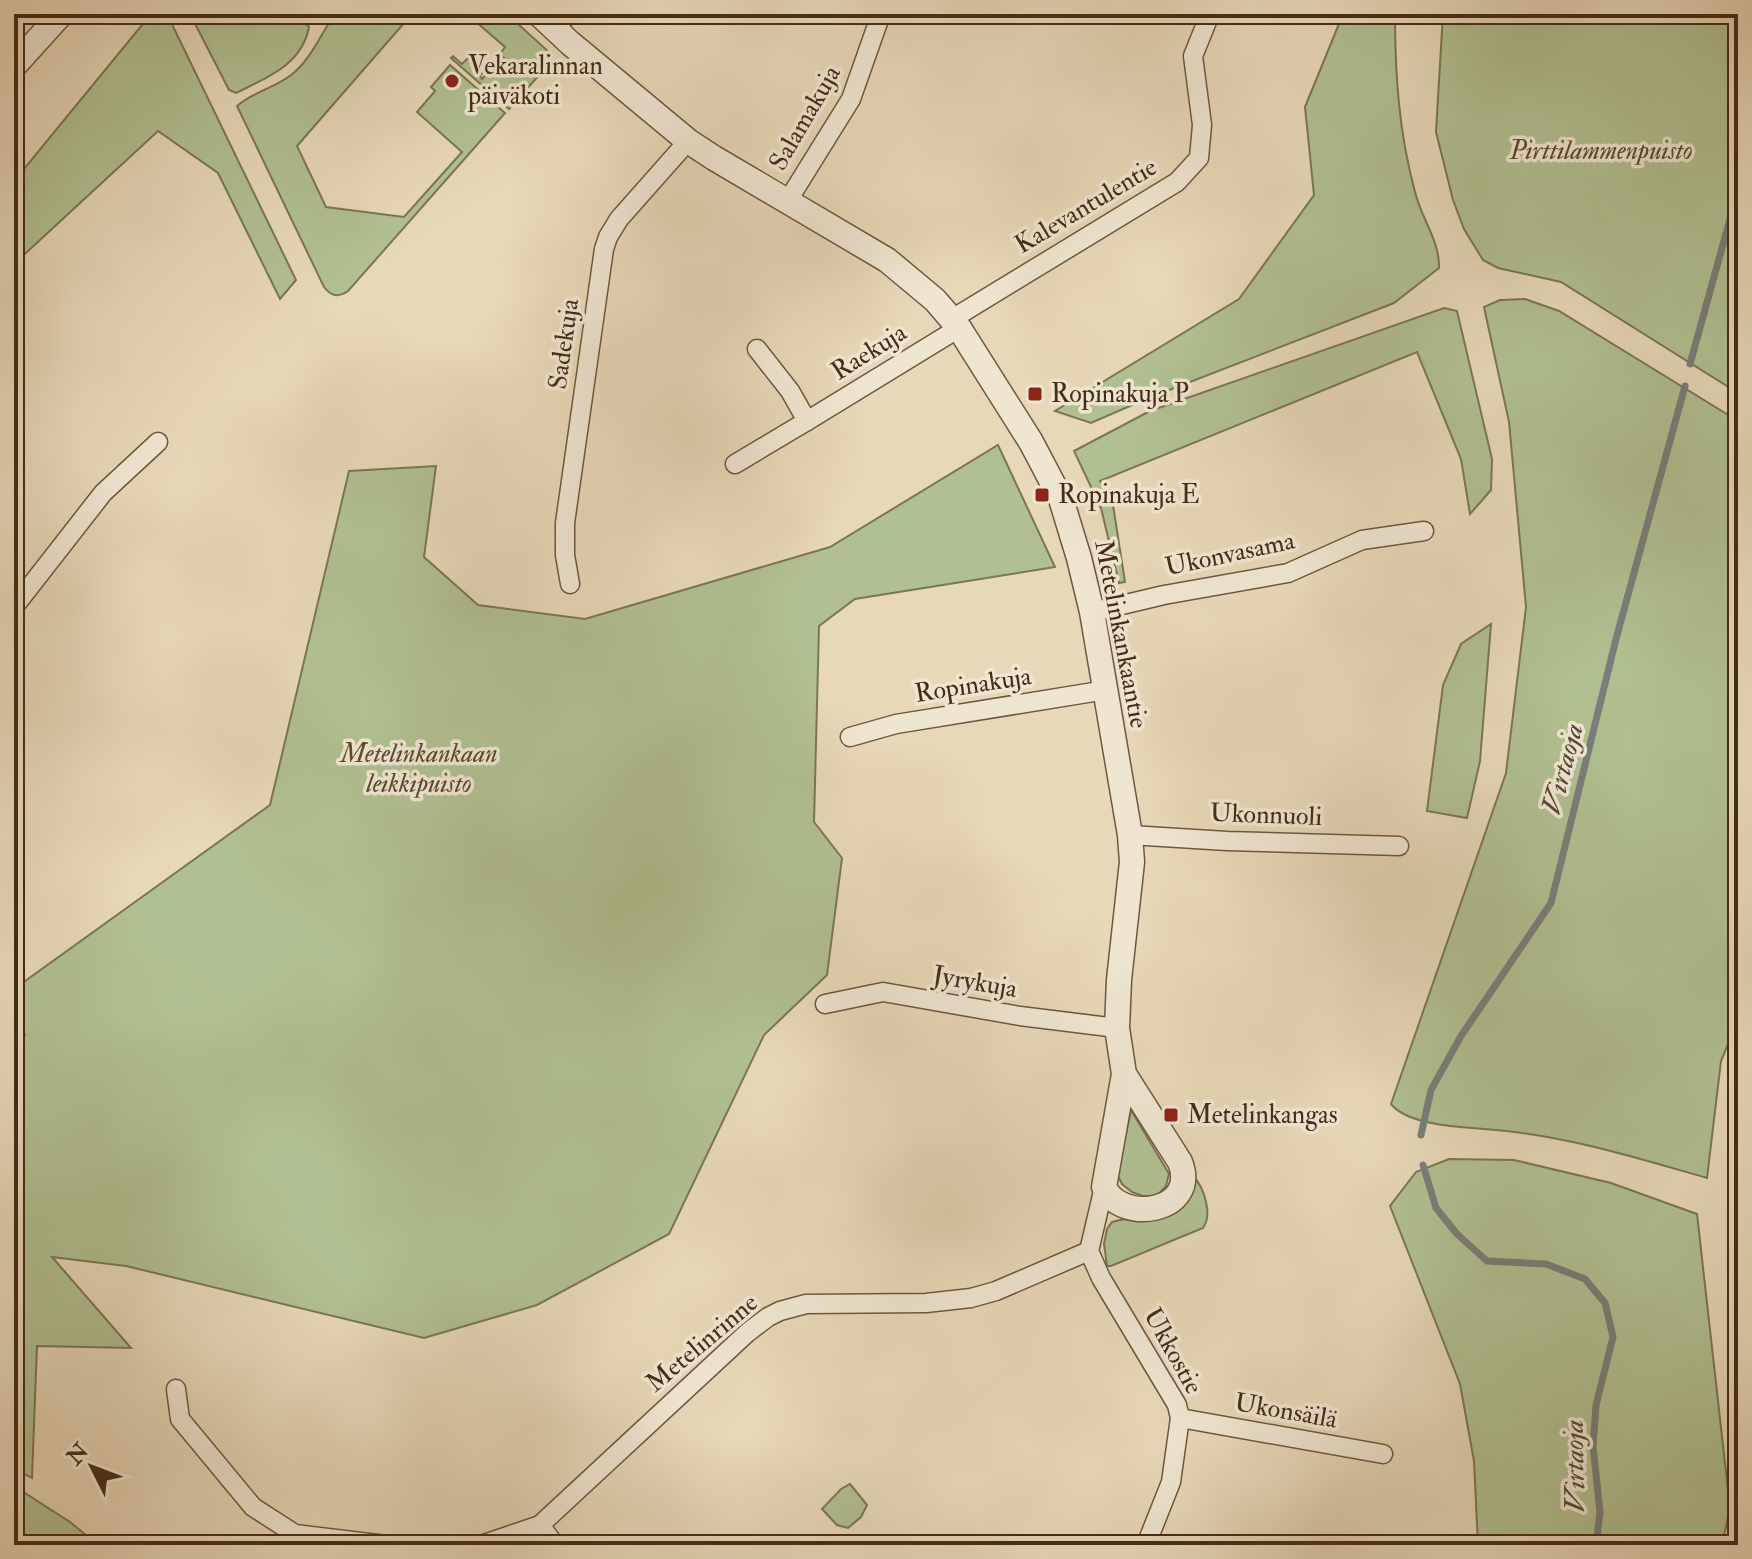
<svg xmlns="http://www.w3.org/2000/svg" width="1752" height="1559" viewBox="0 0 1752 1559" font-family="'IM FELL Double Pica',serif">
<style>
.green{fill:#b1c092;stroke:#7b7654;stroke-width:2}
.lines{fill:none;stroke-linecap:round;stroke-linejoin:round}
.stream{stroke:#797f79;stroke-width:7}
.minor-casing{stroke:#6e5740;stroke-width:21}
.tertiary-casing{stroke:#6e5740;stroke-width:27}
.minor{stroke:#efe6d2;stroke-width:18}
.tertiary{stroke:#efe6d2;stroke-width:24}
.poi-dot{fill:#8f2418;stroke:#efe6d2;stroke-width:3}
.labels{text-anchor:middle;dominant-baseline:central;stroke-width:7;stroke-linejoin:round;paint-order:stroke}
.poi-label{font-size:26px;fill:#452c17;stroke:#efe6d2;text-anchor:start}
.street-label{font-size:26px;fill:#452c17;stroke:#efe6d2}
.park-label{font-size:26px;font-style:italic;fill:#5b4a30;stroke:#efe6d2}
.water-label{font-size:28px;font-style:italic;fill:#564838;stroke:#efe6d2}
</style>
<rect width="100%" height="100%" fill="#e7d8b9"/>
<filter id="stains"><feTurbulence type="fractalNoise" baseFrequency=".0025" numOctaves="4"/><feColorMatrix values="0 0 0 0 .2 0 0 0 0 .09 0 0 0 0 .02 0 0 0 .5 -.17"/></filter>
<radialGradient id="worn" r=".72"><stop offset=".6" stop-color="#630" stop-opacity="0"/><stop offset="1" stop-color="#630" stop-opacity=".3"/></radialGradient>
<g class="green">
<path d="M 151,14 L 167,14 L 296,280 L 280,299 L 218,173 L 158,131 L 14,264 L 14,181 Z"/>
<path d="M 190,14 C 217,14 291,7 309,27 C 302,65 266,78 236,93 L 229,90 Z"/>
<path d="M 335,14 L 412,14 L 297,146 L 326,207 L 404,217 L 462,152 L 417,112 L 435,91 L 431,87 L 450,65 L 505,113 L 348,291 C 338,298 331,296 324,287 L 237,106 C 252,92 275,88 291,75 C 311,60 321,33 335,14 Z"/>
<path d="M 467,14 L 507,14 L 550,53 L 548,65 L 509,109 L 451,58 L 453,56 L 462,64 L 468,58 L 484,71 L 480,76 L 482,79 L 494,65 L 496,67 L 504,58 L 500,54 L 505,47 Z"/>
<path d="M 1343,14 L 1395,14 C 1395,75 1399,133 1415,192 C 1421,218 1440,241 1439,268 L 1394,303 L 1146,399 L 1091,423 L 1055,411 L 1239,299 L 1314,195 L 1305,107 Z"/>
<path d="M 1443,14 L 1738,14 L 1738,393 L 1561,282 L 1498,268 L 1483,260 L 1464,229 L 1453,200 L 1436,132 Z"/>
<path d="M 1525,299 L 1559,311 L 1738,421 L 1738,1020 L 1721,1061 L 1707,1178 C 1634,1157 1560,1134 1484,1129 C 1458,1127 1408,1125 1391,1104 L 1506,773 L 1526,607 L 1509,422 L 1484,307 L 1500,300 Z"/>
<path d="M 1444,308 L 1457,311 L 1492,459 L 1491,490 L 1470,514 L 1461,459 L 1417,352 L 1100,481 L 1113,505 L 1125,582 L 1119,583 L 1101,508 L 1074,451 L 1150,411 Z"/>
<path d="M 998,445 L 1055,567 L 855,599 L 819,626 L 814,822 L 842,858 L 827,975 L 764,1035 L 669,1234 L 537,1305 L 424,1338 L 126,1266 L 52,1257 L 131,1348 L 37,1346 L 32,1478 L 14,1469 L 14,1044 L 25,1035 L 14,1017 L 14,989 L 270,805 L 349,471 L 436,466 L 424,557 L 478,605 L 585,619 L 830,547 Z"/>
<path d="M 1491,624 L 1480,761 L 1467,818 L 1427,811 L 1443,685 L 1461,644 Z"/>
<path d="M 1131,1110 L 1169,1174 L 1166,1186 L 1157,1196 L 1143,1196 L 1132,1192 L 1122,1184 L 1117,1174 Z"/>
<path d="M 1449,1159 L 1514,1160 L 1611,1183 L 1697,1214 L 1730,1508 L 1722,1545 L 1478,1545 L 1474,1461 L 1460,1384 L 1390,1206 L 1416,1172 Z"/>
<path d="M 1194,1177 C 1204,1188 1213,1215 1203,1228 L 1111,1266 L 1107,1266 L 1104,1244 L 1107,1229 L 1112,1222 L 1129,1218 Z"/>
<path d="M 850,1484 L 867,1505 L 861,1517 L 848,1528 L 837,1525 L 822,1509 L 841,1489 Z"/>
<path d="M 14,1486 L 70,1522 L 98,1545 L 14,1545 Z"/>
</g>
<g class="lines">
<g class="stream">
<path d="M 1690,364 L 1738,190"/>
<path d="M 1421,1135 L 1431,1090 L 1461,1036 L 1551,903 L 1616,639 L 1685,386"/>
<path d="M 1423,1165 L 1436,1208 L 1457,1234 L 1487,1261 L 1546,1264 L 1585,1279 L 1605,1303 L 1613,1337 L 1596,1405 L 1593,1446 L 1600,1512 L 1596,1545"/>
</g>
<defs>
<g id="minor">
<path d="M 554,28 L 569,14"/>
<path d="M 787,202 L 851,99 L 881,14"/>
<path d="M 952,319 L 1177,182 L 1199,158 L 1202,125 L 1193,56 L 1210,14"/>
<path d="M 757,349 L 790,391 L 807,421 L 959,328"/>
<path d="M 735,464 L 807,421"/>
<path d="M 570,584 L 565,555 L 565,523 L 604,249 L 608,237 L 619,219 L 688,141"/>
<path d="M 14,607 L 103,493 L 158,442"/>
<path d="M 1092,612 L 1164,595 L 1288,573 L 1362,540 L 1424,531"/>
<path d="M 850,737 L 896,724 L 1106,690"/>
<path d="M 1130,835 L 1227,841 L 1399,846"/>
<path d="M 825,1004 L 883,992 L 1020,1016 L 1117,1028"/>
<path d="M 1104,1187 L 1089,1251 L 1101,1278 L 1177,1405 L 1180,1418 L 1171,1482 L 1146,1545"/>
<path d="M 176,1389 L 180,1419 L 253,1507 L 295,1534 L 386,1545"/>
<path d="M 1180,1418 L 1383,1454"/>
<path d="M 540,1525 L 555,1545"/>
<path d="M 481,1545 L 540,1525 L 747,1333 L 768,1317 L 780,1311 L 806,1304 L 926,1303 L 971,1298 L 996,1291 L 1089,1251"/>
</g>
<g id="tertiary">
<path d="M 539,14 L 570,43 L 688,141 L 714,158 L 887,260 L 935,300 L 959,328 L 1031,442 L 1061,499 L 1079,558 L 1092,612 L 1130,835 L 1132,862 L 1119,980 L 1117,1028 L 1124,1074 L 1104,1187 C 1121,1225 1200,1212 1180,1162 L 1124,1074"/>
<path d="M 14,66 L 61,14"/>
</g>
</defs>
<use href="#minor" class="minor-casing"/>
<use href="#tertiary" class="tertiary-casing"/>
<use href="#minor" class="minor"/>
<use href="#tertiary" class="tertiary"/>
</g>
<g class="poi-dot">
<circle cx="452" cy="81" r="8"/>
<rect x="1027" y="386" width="16" height="16" rx="4"/>
<rect x="1034" y="487" width="16" height="16" rx="4"/>
<rect x="1163" y="1107" width="16" height="16" rx="4"/>
</g>
<g class="labels">
<g class="poi-label">
<text x="468" y="66">Vekaralinnan<tspan x="468" dy="30">päiväkoti</tspan></text>
<text x="1051" y="394">Ropinakuja P</text>
<text x="1058" y="495">Ropinakuja E</text>
<text x="1187" y="1115">Metelinkangas</text>
</g>
<g class="street-label">
<text transform="translate(805 118) rotate(-60)">Salamakuja</text>
<text transform="translate(1086 206) rotate(-31)">Kalevantulentie</text>
<text transform="translate(564 344) rotate(-82)">Sadekuja</text>
<text transform="translate(869 352) rotate(-32)">Raekuja</text>
<text transform="translate(1230 554) rotate(-12)">Ukonvasama</text>
<text transform="translate(1121 634) rotate(79)">Metelinkankaantie</text>
<text transform="translate(973 685) rotate(-9)">Ropinakuja</text>
<text transform="translate(1266 815) rotate(2)">Ukonnuoli</text>
<text transform="translate(975 982) rotate(10)">Jyrykuja</text>
<text transform="translate(702 1343) rotate(-40)">Metelinrinne</text>
<text transform="translate(1173 1351) rotate(61)">Ukkostie</text>
<text transform="translate(1286 1411) rotate(10)">Ukonsäilä</text>
</g>
<g class="park-label">
<text x="1601" y="151">Pirttilammenpuisto</text>
<text x="419" y="754">Metelinkankaan<tspan x="419" dy="30">leikkipuisto</tspan></text>
</g>
<g class="water-label">
<text transform="translate(1563 769) rotate(-75)">Virtaoja</text>
<text transform="translate(1575 1466) rotate(-91)">Virtaoja</text>
</g>
</g>
<rect width="1752" height="1559" fill="none" stroke="#e7d8b9" stroke-width="48"/>
<rect x="16" y="16" width="1720" height="1527" fill="none" stroke="#452c17" stroke-width="4"/>
<rect x="24" y="24" width="1704" height="1511" fill="none" stroke="#452c17" stroke-width="2"/>
<g transform="translate(92 1467) rotate(312)" stroke="#efe6d2" stroke-width="6" paint-order="stroke">
<path d="M0-6L14 30L0 20L-14 30Z" fill="#452c17"/>
<text y="-12" font-size="22" font-weight="bold" text-anchor="middle" fill="#452c17">N</text>
</g>
<rect width="100%" height="100%" filter="url(#stains)"/>
<rect width="100%" height="100%" fill="url(#worn)"/>
</svg>
